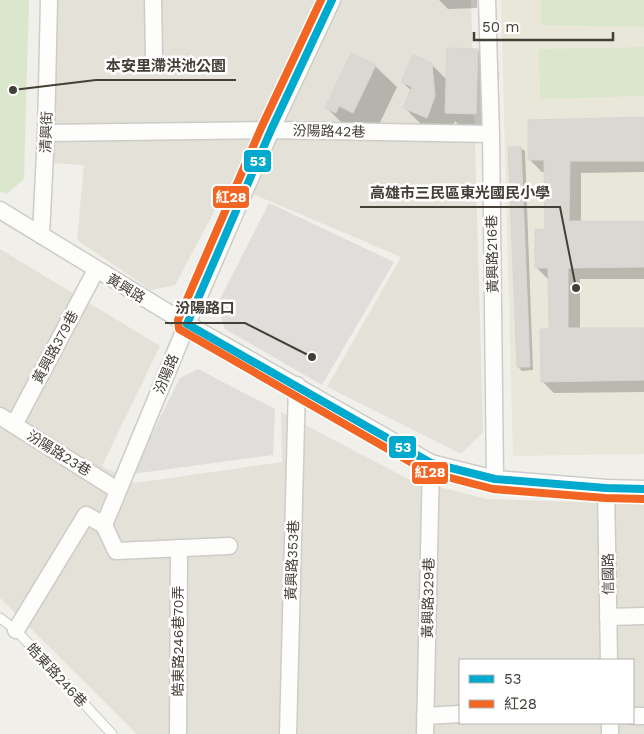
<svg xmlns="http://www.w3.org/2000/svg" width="644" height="734" viewBox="0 0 644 734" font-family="'Work Sans','Noto Sans TC',sans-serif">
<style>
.residential{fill:#e3e1d8;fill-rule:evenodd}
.education{fill:#e9e7da}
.green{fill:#dbe7cd}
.parking{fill:#dfdeda}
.shadow{fill:#0003}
.building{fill:#d9d8d3;stroke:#d8d6d0}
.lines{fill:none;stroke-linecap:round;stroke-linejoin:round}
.lane-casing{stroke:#cdccc8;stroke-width:11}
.street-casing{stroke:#cdccc8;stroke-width:19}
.lane{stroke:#fdfdfc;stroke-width:9}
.street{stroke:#fdfdfc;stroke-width:16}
.bus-1-casing{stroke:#fff;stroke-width:11}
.bus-2-casing{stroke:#fff;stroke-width:11}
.bus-1{stroke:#00a9ce;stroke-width:8}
.bus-2{stroke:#f26522;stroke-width:8}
.labels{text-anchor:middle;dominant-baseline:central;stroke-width:5;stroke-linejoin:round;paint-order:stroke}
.street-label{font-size:14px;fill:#444037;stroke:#fff}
.leader{fill:none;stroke:#444037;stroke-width:2}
.callout-dot{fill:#444037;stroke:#fff;stroke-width:2}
.callout-label{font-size:15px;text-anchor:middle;font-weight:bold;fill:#444037;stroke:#fff;stroke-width:5;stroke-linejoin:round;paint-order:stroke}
.line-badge{stroke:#fff;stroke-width:2}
.badge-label{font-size:14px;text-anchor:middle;font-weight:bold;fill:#fff}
</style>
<rect width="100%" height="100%" fill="#f0efea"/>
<g class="residential">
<path d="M 52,0 L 471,0 L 483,432 L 461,454 L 327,387 L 401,257 L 229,184 L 175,285 L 151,290 L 77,240 L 84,165 L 52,163 Z"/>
<path d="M 0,249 L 160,346 L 102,466 L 135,483 L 282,462 L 281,412 L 408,479 L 486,499 L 644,504 L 644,734 L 137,734 L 0,598 ZM 460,660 L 633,660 L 633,723 L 460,723 Z"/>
</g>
<path class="education" d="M 501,0 L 644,0 L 644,454 L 513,456 Z"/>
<g class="green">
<path d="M 0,0 L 29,0 L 24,179 L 7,194 L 0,191 Z"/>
<path d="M 541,0 L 644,0 L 644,27 L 541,25 Z"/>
<path d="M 644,47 L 644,96 L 540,99 L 539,49 Z"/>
</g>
<g class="parking">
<path d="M 269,203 L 394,262 L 322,385 L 225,329 L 217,305 Z"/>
<path d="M 198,369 L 275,409 L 273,455 L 132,474 L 180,378 Z"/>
</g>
<g class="shadow">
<path d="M 439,0 L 477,0 L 477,8 L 448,9 Z"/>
<path d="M 477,50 L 499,72 L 497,135 L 468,134 L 455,121 L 448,138 L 426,129 L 405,108 L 412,91 L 402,82 L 431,64 L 447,80 Z"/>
<path d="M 375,66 L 397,87 L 375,133 L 348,129 L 326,107 Z"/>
<path d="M 644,118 L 644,172 L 581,173 L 581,222 L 644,222 L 644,279 L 580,279 L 580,329 L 644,329 L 644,392 L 554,393 L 542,381 L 550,330 L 549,280 L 537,268 L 546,230 L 545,172 L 542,172 L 530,160 Z"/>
<path d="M 521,148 L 525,151 L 533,370 L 522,371 L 518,367 Z"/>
</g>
<g class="building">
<path d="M 447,48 L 478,49 L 476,114 L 445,113 Z"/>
<path d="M 351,53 L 376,65 L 353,113 L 339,106 L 336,113 L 325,108 Z"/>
<path d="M 413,55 L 432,63 L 435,96 L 427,118 L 403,108 L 412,87 L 401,82 Z"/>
<path d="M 644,117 L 644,161 L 570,161 L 569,221 L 644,221 L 644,267 L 568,268 L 568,328 L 644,328 L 644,380 L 541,382 L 540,329 L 549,329 L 548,268 L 535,268 L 535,229 L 545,229 L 544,160 L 528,160 L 528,120 Z"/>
<path d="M 521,146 L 530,367 L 517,367 L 508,147 Z"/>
</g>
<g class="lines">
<defs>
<path id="lane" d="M 0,618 L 16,630 L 112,734"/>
<g id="street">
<path d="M 153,0 L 154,58"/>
<path d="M 487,0 L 491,134 L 495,479"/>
<path d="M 46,133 L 271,130 L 491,134"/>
<path d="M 0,210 L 187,324 L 431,463 L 495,479 L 606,488 L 644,489"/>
<path d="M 41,235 L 46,133 L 49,0"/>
<path d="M 0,416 L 117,490"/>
<path d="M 14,425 L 96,270"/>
<path d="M 606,488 L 609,660"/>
<path d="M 104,525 L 187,324 L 271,130 L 332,0"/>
<path d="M 104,525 L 116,551 L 229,546"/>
<path d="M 608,617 L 644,616"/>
<path d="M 16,630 L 86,515 L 104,525"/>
<path d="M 425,716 L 460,714"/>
<path d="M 633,716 L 644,716"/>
<path d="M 610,723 L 610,734"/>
<path d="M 178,734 L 179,548"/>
<path d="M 288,734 L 297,385"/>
<path d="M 425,734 L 431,463"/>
</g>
</defs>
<use href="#lane" class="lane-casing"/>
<use href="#street" class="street-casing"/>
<use href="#lane" class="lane"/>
<use href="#street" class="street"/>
<defs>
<g id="bus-1">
<path d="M 187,324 L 431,463 L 495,479 L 606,488 L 644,489"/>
<path d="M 187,324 L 271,130 L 332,0"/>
</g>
<path id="bus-2" d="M 321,0 L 262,126 L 178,320 L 179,329 L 428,472 L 493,489 L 605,498 L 644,499"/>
</defs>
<use href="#bus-1" class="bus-1-casing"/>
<use href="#bus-2" class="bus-2-casing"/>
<use href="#bus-1" class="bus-1"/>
<use href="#bus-2" class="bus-2"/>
</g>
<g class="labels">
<g class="street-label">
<text transform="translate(329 131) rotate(1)">汾陽路42巷</text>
<text transform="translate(46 132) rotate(-88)">清興街</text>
<text transform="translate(492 254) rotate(-91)">黃興路216巷</text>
<text transform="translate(126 288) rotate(31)">黃興路</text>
<text transform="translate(55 347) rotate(-62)">黃興路379巷</text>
<text transform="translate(166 374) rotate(-67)">汾陽路</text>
<text transform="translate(59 453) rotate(32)">汾陽路23巷</text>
<text transform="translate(292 560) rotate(-88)">黃興路353巷</text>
<text transform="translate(608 574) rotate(-91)">信國路</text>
<text transform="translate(428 598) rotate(-89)">黃興路329巷</text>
<text transform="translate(178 641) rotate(-90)">皓東路246巷70弄</text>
<text transform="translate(57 675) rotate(47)">皓東路246巷</text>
</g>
</g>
<path class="leader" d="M13 90L96 80H236M576 288L560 207H360M312 357L245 323H165"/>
<g class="callout-dot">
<circle cx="13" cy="90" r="5"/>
<circle cx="576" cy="288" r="5"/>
<circle cx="312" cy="357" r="5"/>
</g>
<g class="callout-label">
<text x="166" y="71">本安里滯洪池公園</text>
<text x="460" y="198">高雄市三民區東光國民小學</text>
<text x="205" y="313">汾陽路口</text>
</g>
<g class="line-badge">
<rect x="243" y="149" width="29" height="24" rx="5" fill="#00a9ce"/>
<rect x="212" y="185" width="38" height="24" rx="5" fill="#f26522"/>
<rect x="388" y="435" width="29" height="24" rx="5" fill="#00a9ce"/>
<rect x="411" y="461" width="38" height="24" rx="5" fill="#f26522"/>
</g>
<g class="badge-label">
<text x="258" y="166">53</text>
<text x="231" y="202">紅28</text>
<text x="403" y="452">53</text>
<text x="430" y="477">紅28</text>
</g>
<rect x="459" y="659" width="175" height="65" fill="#ffffff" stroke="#b4b3af"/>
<rect x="469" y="675" width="25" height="8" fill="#00a9ce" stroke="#b4b3af"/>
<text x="504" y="684" font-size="15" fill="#444037">53</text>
<rect x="469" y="700" width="25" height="8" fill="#f26522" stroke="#b4b3af"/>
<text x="504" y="709" font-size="15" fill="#444037">紅28</text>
<path d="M474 32v8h139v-8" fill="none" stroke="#444037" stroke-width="2.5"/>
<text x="482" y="32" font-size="15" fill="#444037" stroke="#ffffff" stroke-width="4" paint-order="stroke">50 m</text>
</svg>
